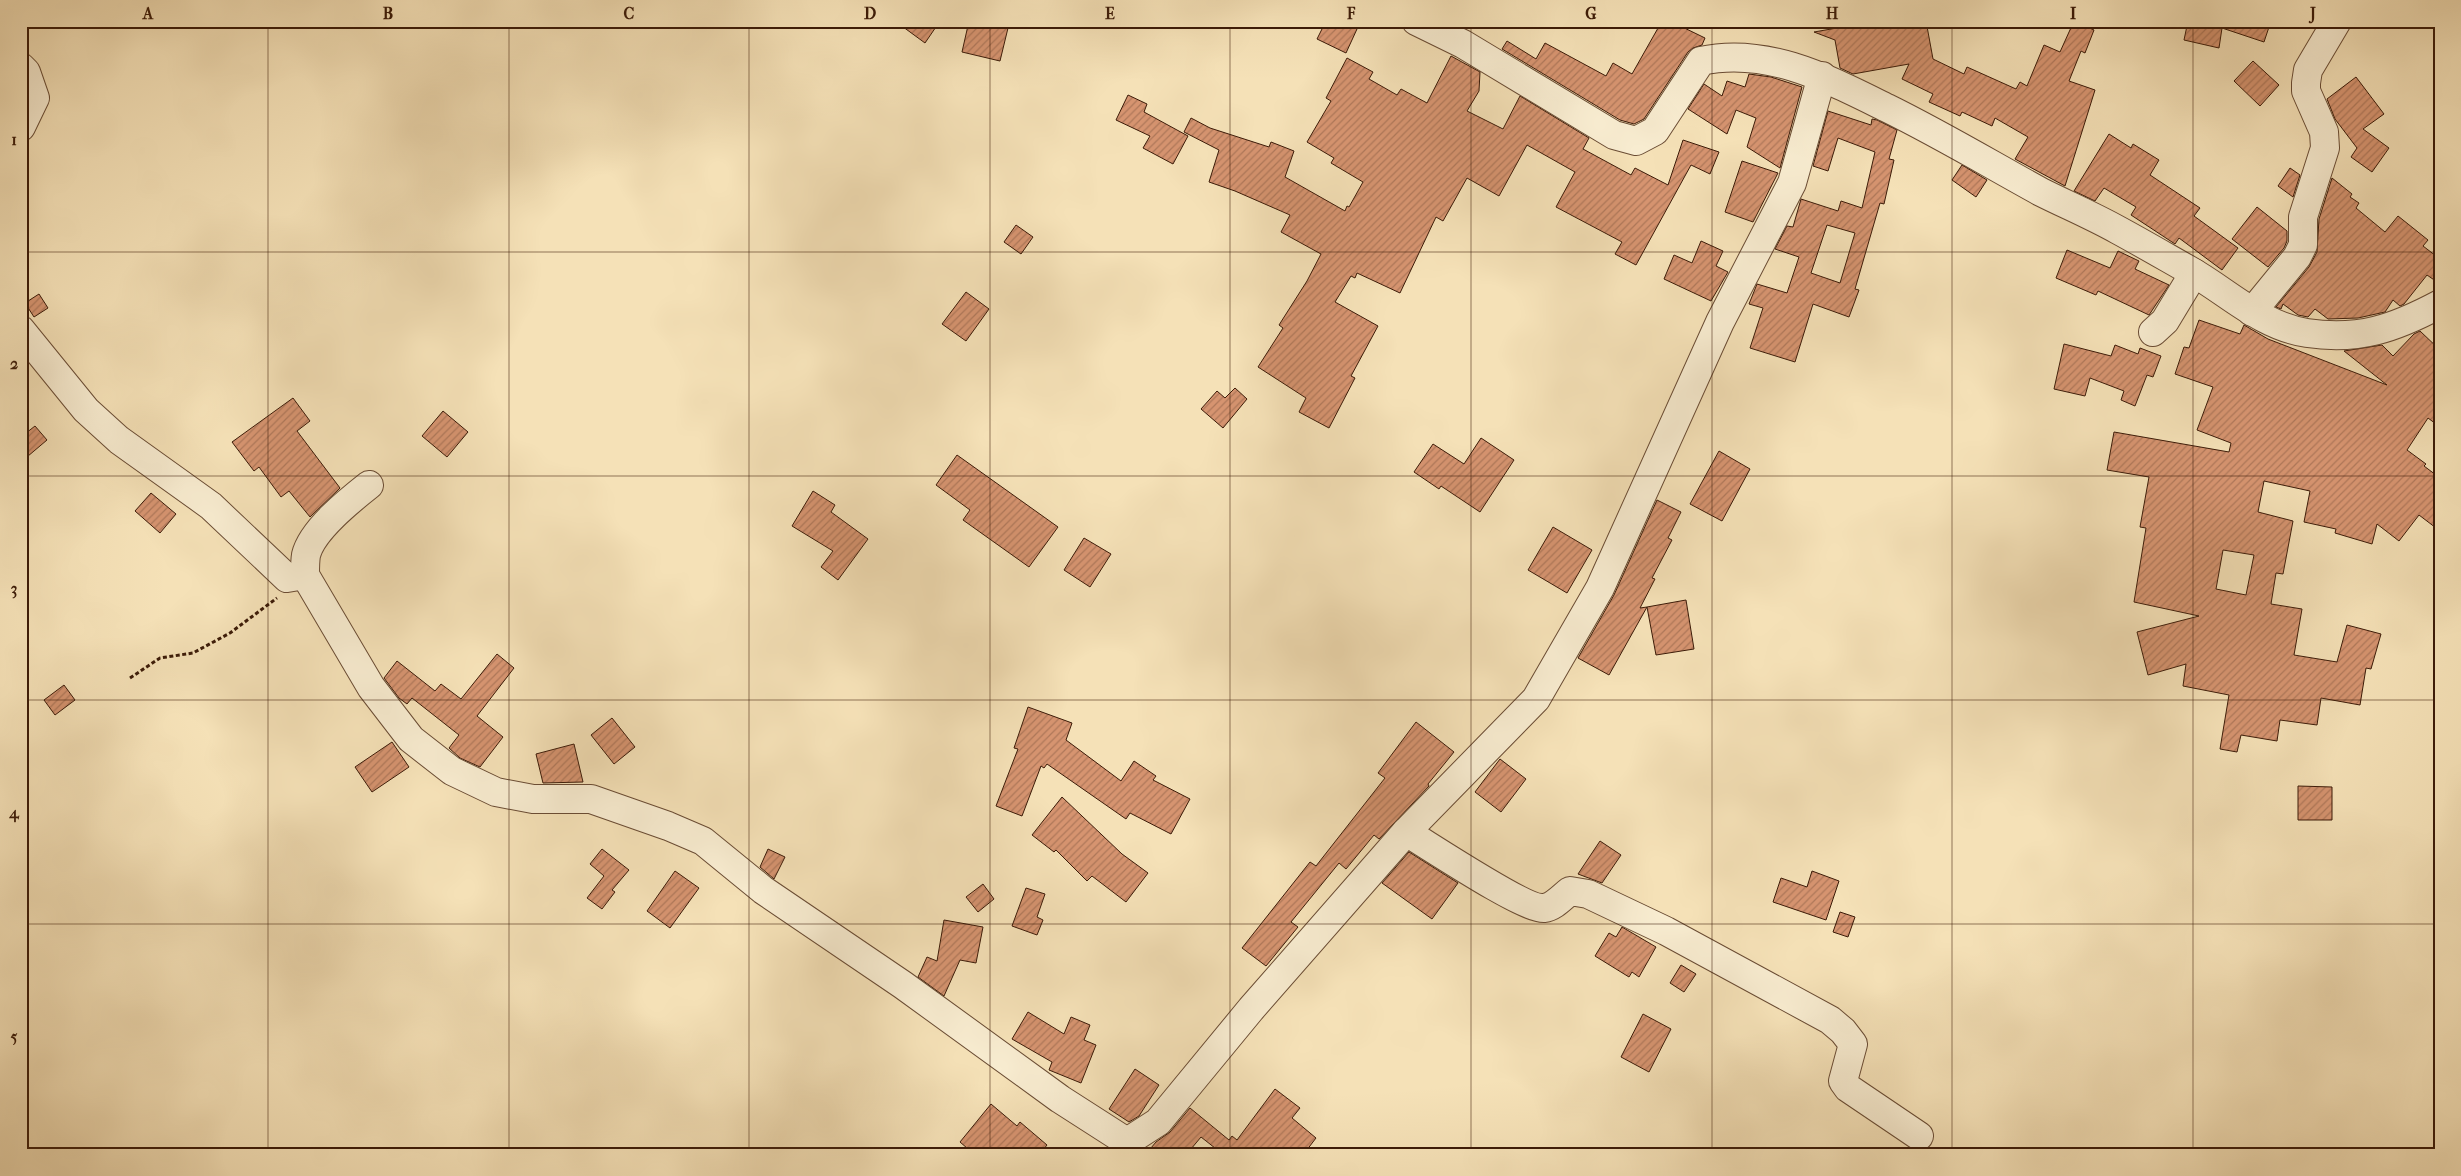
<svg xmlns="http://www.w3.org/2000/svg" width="2461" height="1176" viewBox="0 0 2461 1176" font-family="'IM FELL French Canon',serif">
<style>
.building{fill:url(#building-hatch);stroke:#3c1b08;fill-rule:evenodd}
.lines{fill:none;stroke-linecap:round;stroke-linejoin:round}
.minor-casing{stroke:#6a4c34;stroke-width:30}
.path{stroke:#3c1b08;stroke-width:3;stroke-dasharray:4 2.5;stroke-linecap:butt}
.minor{stroke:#f8ecd0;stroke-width:28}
.grid{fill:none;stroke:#3c1b08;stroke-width:1;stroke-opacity:0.55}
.neatline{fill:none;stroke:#3c1b08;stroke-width:2}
.grid-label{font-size:16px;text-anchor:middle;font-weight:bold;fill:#3c1b08}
</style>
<defs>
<pattern id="building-hatch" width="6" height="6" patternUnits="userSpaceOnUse" patternTransform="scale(1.25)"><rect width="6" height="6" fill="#d69470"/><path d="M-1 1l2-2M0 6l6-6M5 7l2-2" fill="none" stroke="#af785a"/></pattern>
</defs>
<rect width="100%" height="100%" fill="#f5e1b7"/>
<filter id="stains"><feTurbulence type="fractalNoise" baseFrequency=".004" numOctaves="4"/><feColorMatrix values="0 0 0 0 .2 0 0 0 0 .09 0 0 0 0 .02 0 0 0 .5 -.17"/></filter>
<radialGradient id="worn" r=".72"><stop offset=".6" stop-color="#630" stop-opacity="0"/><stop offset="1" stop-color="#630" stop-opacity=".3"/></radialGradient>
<g class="building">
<path d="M 895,21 L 940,21 L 925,43 Z"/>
<path d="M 969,21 L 982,21 L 1008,28 L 1000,61 L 962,52 Z"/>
<path d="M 1326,21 L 1340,21 L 1357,29 L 1346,53 L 1317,39 Z"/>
<path d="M 1662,21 L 1670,21 L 1705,38 L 1702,45 L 1693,48 L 1688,52 L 1644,119 L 1634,124 L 1620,120 L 1502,49 L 1507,41 L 1536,59 L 1545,43 L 1606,76 L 1613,63 L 1632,74 Z"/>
<path d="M 1877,21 L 1926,21 L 1933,59 L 1964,74 L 1967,67 L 2016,89 L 2020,82 L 2027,86 L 2044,45 L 2060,52 L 2074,21 L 2094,30 L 2085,53 L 2081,51 L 2069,81 L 2095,90 L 2065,186 L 2015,159 L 2028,137 L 1995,118 L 1992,126 L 1962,112 L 1960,116 L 1929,102 L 1933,94 L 1902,79 L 1909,64 L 1853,74 L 1840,68 L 1835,40 L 1814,32 Z"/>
<path d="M 2188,21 L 2271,21 L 2264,42 L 2222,28 L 2219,48 L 2184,40 Z"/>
<path d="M 1451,56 L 1480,72 L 1479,91 L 1467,111 L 1503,129 L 1520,96 L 1589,138 L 1583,149 L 1631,175 L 1635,168 L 1668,185 L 1683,140 L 1719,152 L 1710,174 L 1691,165 L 1636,265 L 1615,254 L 1622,242 L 1556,207 L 1575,172 L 1527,145 L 1499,196 L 1467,178 L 1443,221 L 1436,217 L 1400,293 L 1357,273 L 1355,278 L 1351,276 L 1335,302 L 1378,326 L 1351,376 L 1355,378 L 1329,428 L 1299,412 L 1306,398 L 1258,367 L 1283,328 L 1279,325 L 1307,281 L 1321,254 L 1281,232 L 1290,215 L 1235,191 L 1209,182 L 1219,150 L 1184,132 L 1191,118 L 1210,128 L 1269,147 L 1271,142 L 1294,151 L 1285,177 L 1345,211 L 1347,206 L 1349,207 L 1363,182 L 1331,163 L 1334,158 L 1307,142 L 1331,101 L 1326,98 L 1347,58 L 1373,72 L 1369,79 L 1397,95 L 1401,89 L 1427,103 Z"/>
<path d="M 2253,61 L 2279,85 L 2260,106 L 2234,81 Z"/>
<path d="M 1749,74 L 1771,77 L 1802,87 L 1780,168 L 1747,147 L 1756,118 L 1736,110 L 1727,134 L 1688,109 L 1704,84 L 1722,96 L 1727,81 L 1745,87 Z"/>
<path d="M 2356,77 L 2384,114 L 2363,129 L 2389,148 L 2372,172 L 2351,157 L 2357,148 L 2335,119 L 2327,99 Z"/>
<path d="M 1128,95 L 1147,104 L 1144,112 L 1188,136 L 1173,164 L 1143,148 L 1150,136 L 1116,120 Z"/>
<path d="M 1828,111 L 1871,125 L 1872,119 L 1877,120 L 1897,130 L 1889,159 L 1894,160 L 1884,204 L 1880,203 L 1855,289 L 1859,290 L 1849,317 L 1813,304 L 1795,362 L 1750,348 L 1763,308 L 1749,304 L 1757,284 L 1787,293 L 1799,257 L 1775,249 L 1787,226 L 1793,227 L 1801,199 L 1838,211 L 1841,201 L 1862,208 L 1875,152 L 1838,138 L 1828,171 L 1813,166 ZM 1827,225 L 1855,233 L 1840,283 L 1811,273 Z"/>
<path d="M 2109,134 L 2131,148 L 2133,144 L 2159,160 L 2150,175 L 2200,208 L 2194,216 L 2238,248 L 2222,270 L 2179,238 L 2175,244 L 2131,215 L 2136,207 L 2104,188 L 2095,201 L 2074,191 Z"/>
<path d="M 1742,161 L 1778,173 L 1753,222 L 1725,212 Z"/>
<path d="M 1962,165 L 1987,180 L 1976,197 L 1952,180 Z"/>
<path d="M 2290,168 L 2300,175 L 2293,197 L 2278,186 Z"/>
<path d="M 2332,178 L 2352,194 L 2350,197 L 2359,203 L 2356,208 L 2385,232 L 2398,216 L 2428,240 L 2423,246 L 2440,259 L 2440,284 L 2427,275 L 2404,304 L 2400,306 L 2393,300 L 2385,312 L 2358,318 L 2328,319 L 2315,309 L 2308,317 L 2298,315 L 2283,304 L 2281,309 L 2276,307 L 2309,267 L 2317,252 L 2319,219 Z"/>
<path d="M 2257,207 L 2287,231 L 2287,241 L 2284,248 L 2268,267 L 2232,239 Z"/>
<path d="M 1016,225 L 1033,237 L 1021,254 L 1004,242 Z"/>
<path d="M 1701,241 L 1723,251 L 1716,266 L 1728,272 L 1711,301 L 1664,279 L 1674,255 L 1692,263 Z"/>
<path d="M 2067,250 L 2110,268 L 2118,251 L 2139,261 L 2135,269 L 2169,285 L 2149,315 L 2098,291 L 2096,295 L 2056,278 Z"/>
<path d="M 966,292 L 989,309 L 966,341 L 942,324 Z"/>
<path d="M 39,294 L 48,308 L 34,317 L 25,303 Z"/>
<path d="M 2199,320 L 2240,334 L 2244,325 L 2268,339 L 2387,385 L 2344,351 L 2382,345 L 2393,356 L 2414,334 L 2420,331 L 2440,350 L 2440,427 L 2428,418 L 2407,450 L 2426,464 L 2424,466 L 2440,478 L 2440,531 L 2419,515 L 2399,541 L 2377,524 L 2372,544 L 2335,533 L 2336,529 L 2304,522 L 2310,491 L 2264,481 L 2258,512 L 2293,521 L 2283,574 L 2276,573 L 2271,604 L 2302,609 L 2294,655 L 2337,662 L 2347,625 L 2381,634 L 2371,669 L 2366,668 L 2360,705 L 2321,698 L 2317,725 L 2280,720 L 2277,741 L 2241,735 L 2237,752 L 2220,749 L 2229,695 L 2183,686 L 2186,664 L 2148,675 L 2137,632 L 2199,616 L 2134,602 L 2146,528 L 2140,527 L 2149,477 L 2107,470 L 2114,432 L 2229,452 L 2231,443 L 2197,430 L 2213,387 L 2175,374 L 2184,347 L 2189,348 ZM 2223,550 L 2254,555 L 2246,595 L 2216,589 Z"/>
<path d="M 2064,344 L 2111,356 L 2115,345 L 2138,354 L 2140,348 L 2161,356 L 2153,377 L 2147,375 L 2135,406 L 2121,400 L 2124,391 L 2090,378 L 2085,396 L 2054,389 Z"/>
<path d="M 1235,388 L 1247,399 L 1223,428 L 1201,409 L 1217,391 L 1225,398 Z"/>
<path d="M 293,398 L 310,421 L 297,431 L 340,488 L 310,517 L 289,491 L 281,497 L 259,467 L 254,471 L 232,442 Z"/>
<path d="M 443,411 L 468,432 L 447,457 L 422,436 Z"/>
<path d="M 35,426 L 47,440 L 21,462 L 21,437 Z"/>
<path d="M 1481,438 L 1514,460 L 1480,512 L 1441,486 L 1439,489 L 1414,472 L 1433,444 L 1464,464 Z"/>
<path d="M 1719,451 L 1750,469 L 1722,521 L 1690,504 Z"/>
<path d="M 957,455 L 1058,527 L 1029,567 L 963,520 L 970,510 L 936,485 Z"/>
<path d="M 813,491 L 835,505 L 831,512 L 868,539 L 838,580 L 821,567 L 833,551 L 792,526 Z"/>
<path d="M 151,493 L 176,514 L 160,533 L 135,511 Z"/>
<path d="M 1657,500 L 1681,512 L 1668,538 L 1672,540 L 1652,578 L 1655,579 L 1640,608 L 1647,607 L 1609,675 L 1578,658 L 1614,595 Z"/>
<path d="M 1553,527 L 1592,550 L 1567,593 L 1528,570 Z"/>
<path d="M 1084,538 L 1111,554 L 1090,587 L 1064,570 Z"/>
<path d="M 1686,600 L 1694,649 L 1656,655 L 1647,607 Z"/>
<path d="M 497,654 L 514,668 L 477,716 L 503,737 L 480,767 L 460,758 L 449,748 L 459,735 L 412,698 L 407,704 L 399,698 L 384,678 L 397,661 L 435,691 L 441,684 L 461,699 Z"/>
<path d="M 64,685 L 75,700 L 55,715 L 44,700 Z"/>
<path d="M 1028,707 L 1072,723 L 1066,740 L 1121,781 L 1134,761 L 1156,776 L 1153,780 L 1190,799 L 1171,834 L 1130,813 L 1126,819 L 1047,764 L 1044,768 L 1041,766 L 1022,816 L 996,806 L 1018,749 L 1014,748 Z"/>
<path d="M 612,718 L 635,747 L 614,764 L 591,735 Z"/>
<path d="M 1416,722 L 1454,752 L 1428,784 L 1429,786 L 1379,839 L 1374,835 L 1346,869 L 1339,863 L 1291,922 L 1298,927 L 1266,966 L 1242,948 L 1310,862 L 1316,866 L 1385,778 L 1378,773 Z"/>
<path d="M 392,742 L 409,767 L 372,792 L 355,767 Z"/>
<path d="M 574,744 L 583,782 L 543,783 L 536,754 Z"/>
<path d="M 1500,759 L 1526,779 L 1501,812 L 1475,792 Z"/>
<path d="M 2298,786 L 2332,787 L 2332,820 L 2298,820 Z"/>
<path d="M 1062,797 L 1122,854 L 1148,873 L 1126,902 L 1092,876 L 1087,881 L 1056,850 L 1054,852 L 1032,835 Z"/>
<path d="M 1600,841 L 1621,855 L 1602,883 L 1578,874 Z"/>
<path d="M 602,849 L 629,870 L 612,890 L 615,892 L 602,909 L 587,898 L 604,876 L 590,864 Z"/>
<path d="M 768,849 L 785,857 L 774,879 L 760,867 Z"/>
<path d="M 1409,852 L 1458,883 L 1432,919 L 1382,883 Z"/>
<path d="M 675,871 L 699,888 L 670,928 L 647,911 Z"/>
<path d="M 1812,871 L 1839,881 L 1826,920 L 1773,902 L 1781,878 L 1807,887 Z"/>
<path d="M 983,884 L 994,899 L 978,912 L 966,897 Z"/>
<path d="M 1026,888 L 1045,894 L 1037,917 L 1043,920 L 1037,935 L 1012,926 Z"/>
<path d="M 1840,912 L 1855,917 L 1848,937 L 1833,932 Z"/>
<path d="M 944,920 L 983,927 L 976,963 L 960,960 L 944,996 L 918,977 L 927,957 L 937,961 Z"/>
<path d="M 1622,927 L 1656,947 L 1639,977 L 1632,972 L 1629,977 L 1595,956 L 1609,933 L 1616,937 Z"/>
<path d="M 1681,965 L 1696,974 L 1684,992 L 1670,983 Z"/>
<path d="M 1028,1012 L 1064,1034 L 1071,1017 L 1090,1025 L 1084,1040 L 1096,1045 L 1081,1083 L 1049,1070 L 1052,1062 L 1012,1039 Z"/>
<path d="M 1643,1014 L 1671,1029 L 1649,1072 L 1621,1057 Z"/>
<path d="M 1135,1069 L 1159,1085 L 1139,1116 L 1129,1122 L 1109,1109 Z"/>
<path d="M 1275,1089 L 1300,1108 L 1292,1118 L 1316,1138 L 1303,1155 L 1218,1155 L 1220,1152 L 1201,1137 L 1186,1155 L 1145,1155 L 1156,1142 L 1170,1132 L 1190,1108 L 1229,1140 L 1232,1136 L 1237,1140 Z"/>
<path d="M 991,1104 L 1017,1126 L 1020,1122 L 1047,1145 L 1039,1155 L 1002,1155 L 994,1148 L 988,1155 L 975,1155 L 960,1142 Z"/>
</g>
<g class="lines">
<defs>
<g id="minor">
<path d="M 1416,21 L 1463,44 L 1614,135 L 1636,141 L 1655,131 L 1701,61 C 1767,46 1830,80 1887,108 C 1940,134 1990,164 2041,192 C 2067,205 2093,216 2118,230 C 2142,243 2166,257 2189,270 C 2228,292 2261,326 2307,333 C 2359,341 2395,328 2440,304"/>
<path d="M 21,67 L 26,72 L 35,98 L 21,127"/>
<path d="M 2252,312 L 2297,257 L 2303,245 L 2303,217 L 2325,148 L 2324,132 L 2306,91 L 2306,83 L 2308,70 L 2337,21"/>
<path d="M 21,330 L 86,410 L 119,440 L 211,506 L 287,578 L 305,575"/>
<path d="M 2153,332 L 2165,321 L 2194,273"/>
<path d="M 369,485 C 350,500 312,530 306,555 C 305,561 305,568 305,575 L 371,687 L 411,739 L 452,771 L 496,792 L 533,799 L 591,799 L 668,826 L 703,841 L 763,890 L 903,985 L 1060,1099 L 1127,1142"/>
<path d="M 1406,832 C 1428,845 1525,910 1544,908 C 1554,907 1563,896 1570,891 L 1588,894 L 1666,931 L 1830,1020 L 1843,1031 L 1853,1044 L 1843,1081 L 1848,1088 L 1919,1136"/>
<path d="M 1127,1142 L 1158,1122 L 1251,1009 L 1406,832 L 1536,699 L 1600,588 L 1720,322 L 1792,183 L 1822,76"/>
</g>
</defs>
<use href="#minor" class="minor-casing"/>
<path class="path" d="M 130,678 L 160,658 L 193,653 L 230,633 L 277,598"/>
<use href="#minor" class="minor"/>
</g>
<path class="grid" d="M 268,21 L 268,1155M 509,21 L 509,1155M 749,21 L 749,1155M 990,21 L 990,1155M 1230,21 L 1230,1155M 1471,21 L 1471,1155M 1712,21 L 1712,1155M 1952,21 L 1952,1155M 2193,21 L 2193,1155M 21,252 L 2440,252M 21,476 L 2440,476M 21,700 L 2440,700M 21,924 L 2440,924"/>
<rect width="2461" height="1176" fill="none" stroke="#f5e1b7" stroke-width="55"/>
<rect x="28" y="28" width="2406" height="1120" class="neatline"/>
<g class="grid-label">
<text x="148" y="19">A</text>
<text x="388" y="19">B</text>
<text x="629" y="19">C</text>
<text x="870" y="19">D</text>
<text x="1110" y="19">E</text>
<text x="1351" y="19">F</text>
<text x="1591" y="19">G</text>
<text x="1832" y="19">H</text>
<text x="2073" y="19">I</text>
<text x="2313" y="19">J</text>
<text x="14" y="145">1</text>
<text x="14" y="369">2</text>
<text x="14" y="594">3</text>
<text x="14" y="818">4</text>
<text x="14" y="1042">5</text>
</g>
<rect width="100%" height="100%" filter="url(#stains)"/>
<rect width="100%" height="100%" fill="url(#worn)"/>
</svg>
